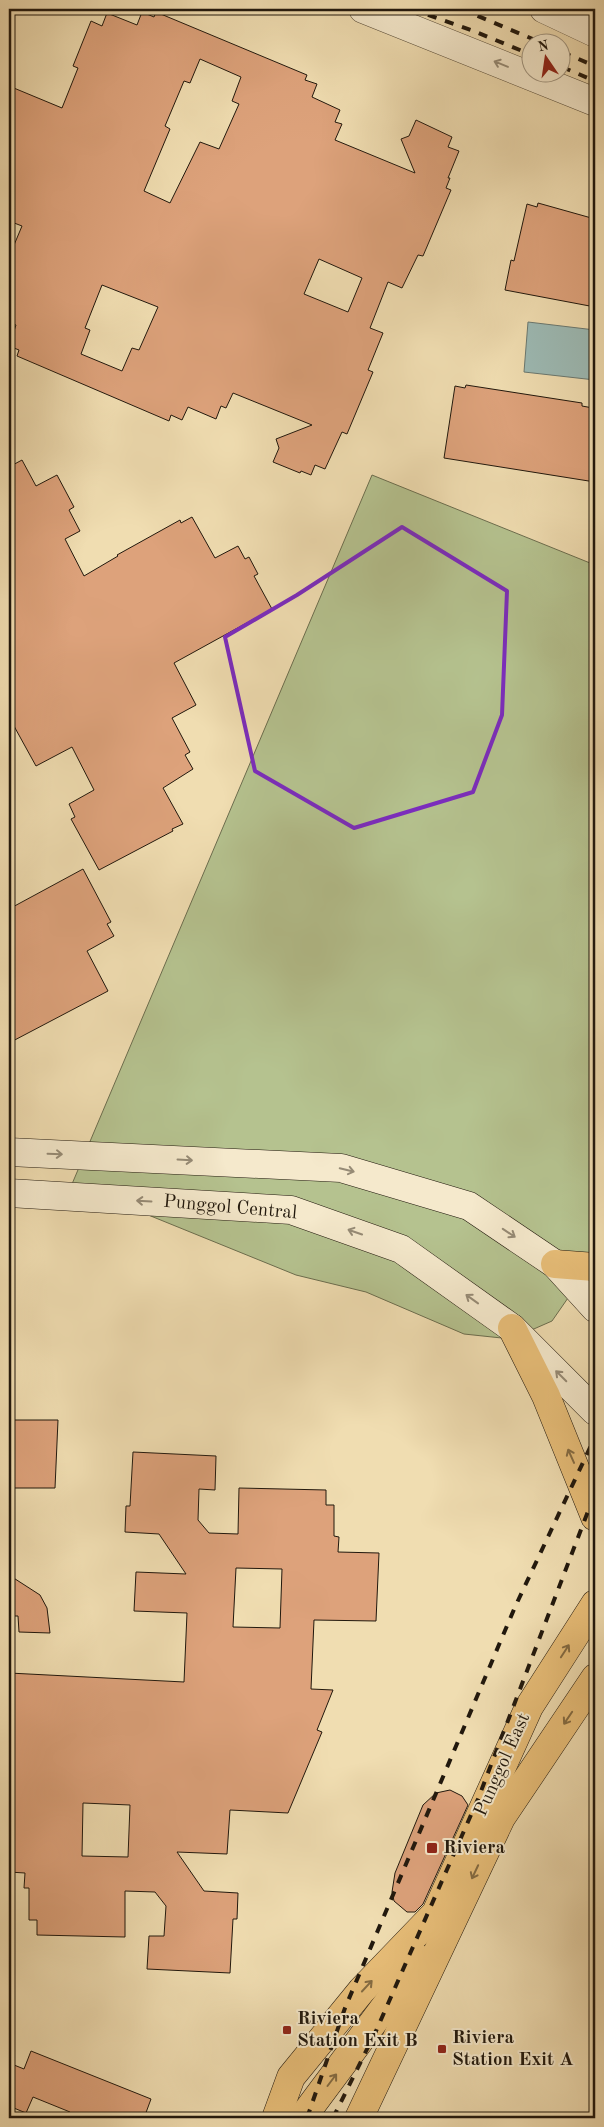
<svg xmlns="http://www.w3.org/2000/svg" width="604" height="2127" viewBox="0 0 604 2127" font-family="'Old Standard TT',serif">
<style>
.green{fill:#b5c28f;stroke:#6b6d4e}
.water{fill:#9dbab4;stroke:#6b7971}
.building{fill:#dda27b;stroke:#21180d;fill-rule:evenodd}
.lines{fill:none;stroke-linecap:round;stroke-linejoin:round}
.tertiary-casing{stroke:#554936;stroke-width:29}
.secondary-casing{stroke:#21180d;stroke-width:29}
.primary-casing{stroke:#21180d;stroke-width:29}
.tertiary{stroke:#f5e9cc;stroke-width:28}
.secondary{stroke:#f5e9cc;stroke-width:28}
.primary{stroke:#e8be78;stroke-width:28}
.rail{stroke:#21180d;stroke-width:4;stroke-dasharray:9 9;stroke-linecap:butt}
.oneway{stroke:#968b76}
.oneway2{stroke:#846b42}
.marked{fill:none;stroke:#7b2cbf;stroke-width:4;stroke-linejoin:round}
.poi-dot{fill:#8f2418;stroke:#f5e9cc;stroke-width:2}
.labels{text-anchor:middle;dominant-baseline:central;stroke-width:4;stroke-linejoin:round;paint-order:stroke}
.street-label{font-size:19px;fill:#21180d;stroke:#f5e9cc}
.poi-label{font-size:19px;font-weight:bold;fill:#21180d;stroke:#f5e9cc;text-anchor:start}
</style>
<rect width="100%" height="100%" fill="#f0ddb1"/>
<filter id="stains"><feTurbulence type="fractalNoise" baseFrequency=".004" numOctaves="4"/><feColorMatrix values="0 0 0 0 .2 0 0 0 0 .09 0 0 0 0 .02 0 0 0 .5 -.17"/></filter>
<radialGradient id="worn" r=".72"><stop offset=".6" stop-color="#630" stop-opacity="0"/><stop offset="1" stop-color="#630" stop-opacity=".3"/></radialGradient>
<path class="green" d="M 372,475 L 595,565 L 595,1242 L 577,1285 L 552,1321 L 511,1339 L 464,1334 L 366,1292 L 296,1275 L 72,1184 Z"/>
<path class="water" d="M 528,322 L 595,330 L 595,380 L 524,372 Z"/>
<g class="building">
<path d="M 142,12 L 154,17 L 156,12 L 307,75 L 305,80 L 317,84 L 312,97 L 340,110 L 335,122 L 342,124 L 335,140 L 415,173 L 401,139 L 409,136 L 416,120 L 452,137 L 448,147 L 459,151 L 448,178 L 450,178 L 446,188 L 451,190 L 423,256 L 418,255 L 402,288 L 388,282 L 370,328 L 383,333 L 368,370 L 373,372 L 347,434 L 342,432 L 325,469 L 315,465 L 311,475 L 301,471 L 300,473 L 273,462 L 279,448 L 276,439 L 312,425 L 233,393 L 226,408 L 221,406 L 216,419 L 188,407 L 182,420 L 171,415 L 169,421 L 17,356 L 19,350 L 9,346 L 16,325 L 9,322 L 9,257 L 22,226 L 9,221 L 9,86 L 62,108 L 78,68 L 73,66 L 91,21 L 102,26 L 107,13 L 137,25 ZM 200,59 L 241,77 L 232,101 L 239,104 L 219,149 L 200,142 L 170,203 L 144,191 L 170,129 L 165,126 L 184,81 L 190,83 ZM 319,259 L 362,278 L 348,312 L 304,294 ZM 102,285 L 158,307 L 139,350 L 132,348 L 122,371 L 81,354 L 90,330 L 85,328 Z"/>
<path d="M 538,203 L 595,219 L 595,307 L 505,290 L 511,260 L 514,261 L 527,204 L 537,207 Z"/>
<path d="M 466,385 L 582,403 L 582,406 L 593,408 L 590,427 L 595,428 L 595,482 L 444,458 L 455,386 L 465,388 Z"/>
<path d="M 22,460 L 36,486 L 57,475 L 74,507 L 69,510 L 80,531 L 65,539 L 84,576 L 118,556 L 117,555 L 180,520 L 181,523 L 192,517 L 215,558 L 238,546 L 245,559 L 249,557 L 258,574 L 254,576 L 272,609 L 174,663 L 196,705 L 172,718 L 190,752 L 185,755 L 193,769 L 163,788 L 183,824 L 172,829 L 173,831 L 99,870 L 71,819 L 75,817 L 69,804 L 94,790 L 72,747 L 36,766 L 9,717 L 9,467 Z"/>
<path d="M 83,869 L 111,922 L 107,924 L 114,936 L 87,951 L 108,991 L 9,1043 L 9,909 Z"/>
<path d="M 9,1420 L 58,1420 L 55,1488 L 9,1488 Z"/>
<path d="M 133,1452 L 216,1456 L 215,1490 L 199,1489 L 198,1520 L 209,1533 L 238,1534 L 239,1488 L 326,1490 L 326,1505 L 334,1505 L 334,1536 L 339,1537 L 338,1552 L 379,1553 L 376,1621 L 314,1620 L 311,1689 L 333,1690 L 317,1730 L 322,1732 L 288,1813 L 230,1810 L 227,1854 L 177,1852 L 204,1891 L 238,1893 L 237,1919 L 233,1919 L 230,1973 L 147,1969 L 149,1936 L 164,1936 L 166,1906 L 155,1892 L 125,1891 L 125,1937 L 37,1935 L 37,1920 L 29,1920 L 29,1888 L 24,1888 L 25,1873 L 9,1872 L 9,1673 L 184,1682 L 187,1613 L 134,1611 L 136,1572 L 186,1574 L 159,1534 L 125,1532 L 126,1506 L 130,1506 ZM 236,1568 L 282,1569 L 280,1628 L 233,1627 ZM 83,1803 L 130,1805 L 128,1857 L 82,1856 Z"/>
<path d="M 9,1575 L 40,1595 L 47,1608 L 50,1633 L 19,1632 L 18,1616 L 9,1616 Z"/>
<path d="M 450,1790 L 462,1796 L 468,1805 L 423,1904 L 415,1912 L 407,1912 L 394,1901 L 392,1892 L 395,1873 L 423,1805 L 436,1793 Z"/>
<path d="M 31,2051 L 151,2099 L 144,2118 L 68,2118 L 70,2112 L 33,2097 L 26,2113 L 9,2106 L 9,2063 L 24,2069 Z"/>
</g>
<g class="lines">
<defs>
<g id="tertiary">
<path d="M 363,9 L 595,102"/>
<path d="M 544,9 L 595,33"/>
</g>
<g id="secondary">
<path d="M 9,1152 L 341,1168 L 469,1206 L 555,1264 L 595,1308"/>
<path d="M 9,1193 L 291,1210 L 401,1249 L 512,1328 L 595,1411"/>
</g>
<g id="primary">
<path d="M 555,1264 L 595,1267"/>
<path d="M 512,1328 L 546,1396 L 595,1517"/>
<path d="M 276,2118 L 291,2077 L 362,1990 L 436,1913 L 529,1707 L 595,1604"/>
<path d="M 302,2118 L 407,1977 L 416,1957"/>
<path d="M 359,2118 L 501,1818 L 595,1678"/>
</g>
</defs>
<use href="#tertiary" class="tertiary-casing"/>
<use href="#secondary" class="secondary-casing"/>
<use href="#primary" class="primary-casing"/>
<use href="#tertiary" class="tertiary"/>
<use href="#secondary" class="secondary"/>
<use href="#primary" class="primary"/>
<g class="rail">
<path d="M 411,9 L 471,30 L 532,55"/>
<path d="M 461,9 L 540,42"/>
<path d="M 562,52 L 595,66"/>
<path d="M 562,67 L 595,81"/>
<path d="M 307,2118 L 345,2008 L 515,1607 L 595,1437"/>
<path d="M 333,2118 L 376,2031 L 478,1799 L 595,1493"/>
</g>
</g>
<defs><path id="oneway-shaft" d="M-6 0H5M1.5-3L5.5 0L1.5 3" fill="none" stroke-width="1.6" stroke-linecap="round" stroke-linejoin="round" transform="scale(1.25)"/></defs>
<g class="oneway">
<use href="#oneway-shaft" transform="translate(501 64) rotate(-158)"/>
<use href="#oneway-shaft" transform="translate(55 1154) rotate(2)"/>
<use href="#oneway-shaft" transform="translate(185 1160) rotate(3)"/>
<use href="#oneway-shaft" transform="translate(347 1170) rotate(14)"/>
<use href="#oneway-shaft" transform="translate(144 1201) rotate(-177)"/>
<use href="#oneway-shaft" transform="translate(355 1232) rotate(-161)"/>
<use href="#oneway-shaft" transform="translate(509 1233) rotate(34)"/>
<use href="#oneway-shaft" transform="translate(472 1299) rotate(-144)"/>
<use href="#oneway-shaft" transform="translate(561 1376) rotate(-135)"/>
</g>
<g class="oneway2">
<use href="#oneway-shaft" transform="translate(571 1456) rotate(-114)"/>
<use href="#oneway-shaft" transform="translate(565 1651) rotate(-57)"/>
<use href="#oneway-shaft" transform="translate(568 1718) rotate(124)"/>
<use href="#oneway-shaft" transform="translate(475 1872) rotate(115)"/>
<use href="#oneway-shaft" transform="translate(367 1986) rotate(-47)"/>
<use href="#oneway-shaft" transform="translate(332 2080) rotate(-53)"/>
</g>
<path class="marked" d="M 402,527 L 507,591 L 502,715 L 473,792 L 354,828 L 255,771 L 225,637 L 297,595 Z"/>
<g class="poi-dot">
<rect x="426" y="1842" width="12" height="12" rx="2.5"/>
<rect x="282" y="2025" width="10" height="10" rx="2.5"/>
<rect x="437" y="2044" width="10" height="10" rx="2.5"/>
</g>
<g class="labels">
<g class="street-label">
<text transform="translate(230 1208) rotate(5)">Punggol Central</text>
<text transform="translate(503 1765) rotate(-66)">Punggol East</text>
</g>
<g class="poi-label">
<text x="443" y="1848">Riviera</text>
<text x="297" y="2019">Riviera<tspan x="297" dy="22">Station Exit B</tspan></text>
<text x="452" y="2038">Riviera<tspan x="452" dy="22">Station Exit A</tspan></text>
</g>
</g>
<rect width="604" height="2127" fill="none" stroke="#f0ddb1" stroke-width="30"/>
<rect x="10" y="10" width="584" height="2107" fill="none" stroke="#21180d" stroke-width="2.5"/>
<rect x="15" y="15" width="574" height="2097" fill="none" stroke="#21180d"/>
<g transform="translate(546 58) rotate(347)"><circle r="24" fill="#f5e9cc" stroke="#a09580"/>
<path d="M0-4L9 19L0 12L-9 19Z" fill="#8f2418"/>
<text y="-8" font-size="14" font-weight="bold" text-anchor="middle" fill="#21180d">N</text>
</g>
<rect width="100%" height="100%" filter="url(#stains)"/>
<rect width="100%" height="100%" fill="url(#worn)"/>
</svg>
